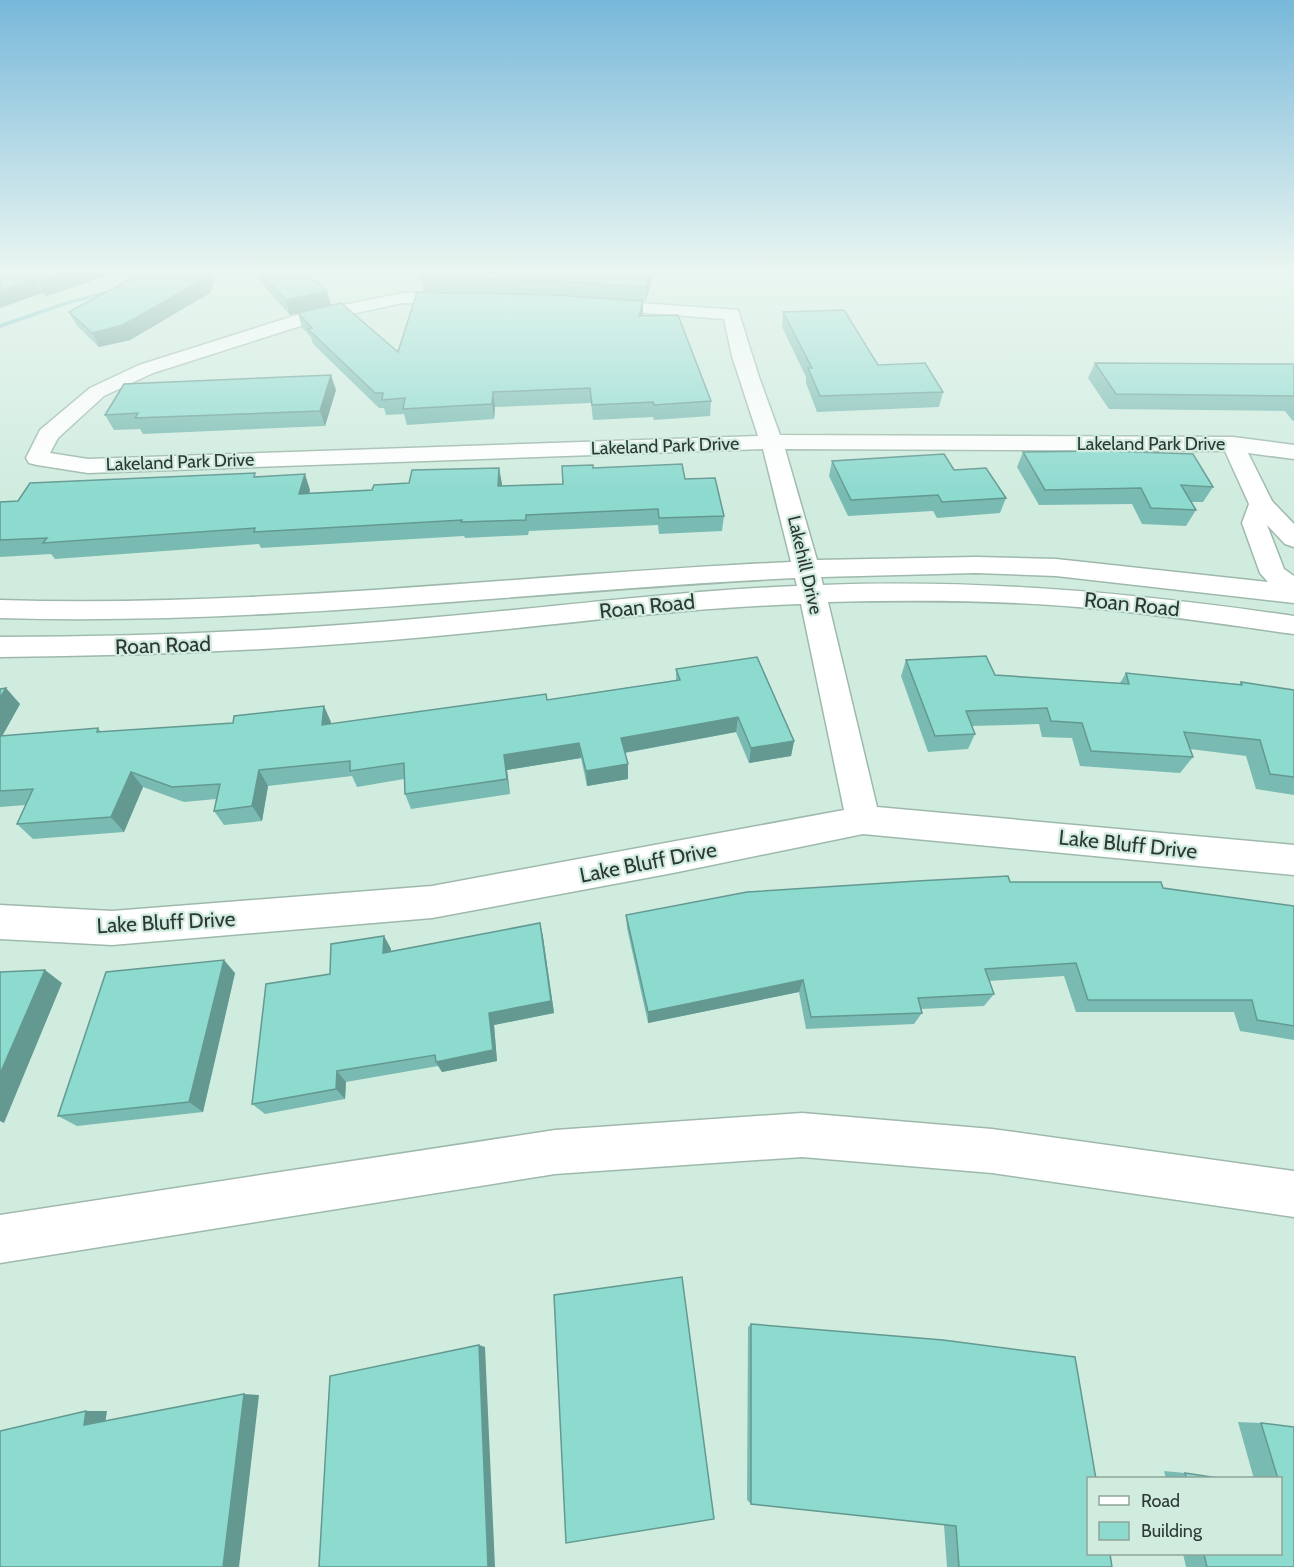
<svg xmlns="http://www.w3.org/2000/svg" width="1294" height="1567" viewBox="0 0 1294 1567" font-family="Cabin,sans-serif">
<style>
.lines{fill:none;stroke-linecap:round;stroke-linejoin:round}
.stream{fill:#71bfc6;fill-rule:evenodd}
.minor-casing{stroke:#9eb9ac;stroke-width:3}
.minor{fill:#fff;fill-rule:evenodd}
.wall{fill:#79bbb2}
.shaded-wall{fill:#639991}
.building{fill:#8ddacf;stroke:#639991;stroke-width:1.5}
.labels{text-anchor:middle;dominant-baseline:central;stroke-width:4.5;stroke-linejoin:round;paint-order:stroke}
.far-street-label{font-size:18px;fill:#2d3833;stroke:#d0ecdf}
.street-label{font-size:21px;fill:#2d3833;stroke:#d0ecdf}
</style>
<rect width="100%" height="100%" fill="#d0ecdf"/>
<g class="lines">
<path class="stream" d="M 117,288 L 120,290 L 119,291 L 69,304 L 0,328 L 0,324 L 65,302 Z"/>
<defs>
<g id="minor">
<path d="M 403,293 L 458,294 L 464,295 L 467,299 L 464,303 L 458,304 L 403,303 L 313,322 L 153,373 L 104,396 L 58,438 L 50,453 L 88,459 L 758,436 L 732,356 L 724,319 L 593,309 L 590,305 L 593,301 L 599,300 L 738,310 L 759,377 L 780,435 L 1233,437 L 1294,445 L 1294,459 L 1248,453 L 1272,501 L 1294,524 L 1294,547 L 1285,544 L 1267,525 L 1284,569 L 1294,576 L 1294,603 L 1056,576 L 976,573 L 821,577 L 823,585 C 985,579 1134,593 1294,616 L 1294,634 C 1222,624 1150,613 1078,607 C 994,600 911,600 828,602 L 877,807 L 1294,845 L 1294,875 L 863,834 L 673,873 L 432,918 L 112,945 L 0,939 L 0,905 L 112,911 L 432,886 L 844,810 L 801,604 C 675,608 551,626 426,637 C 284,650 142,656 0,657 L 0,637 C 142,637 284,631 426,618 C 550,608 673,591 797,586 L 795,578 C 530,591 265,626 0,618 L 0,600 C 264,608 528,574 791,562 L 763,449 L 88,473 L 37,465 L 29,463 L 26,458 L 40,430 L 90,388 L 139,365 L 303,313 ZM 785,449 L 1225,451 L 1249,504 L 1242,523 L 1260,573 L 1268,582 L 1056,559 L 976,557 L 817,560 Z"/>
<path d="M 802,1113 L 992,1129 L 1294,1171 L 1294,1217 L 992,1173 L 802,1157 L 555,1174 L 0,1263 L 0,1215 L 555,1130 Z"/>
</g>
</defs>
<use href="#minor" class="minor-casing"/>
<use href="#minor" class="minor"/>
</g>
<g class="wall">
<path d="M 0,273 L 115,273 L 46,296 L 42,293 Z"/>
<path d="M 257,273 L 306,273 L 327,291 L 331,305 L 290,315 L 260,282 Z"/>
<path d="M 423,273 L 653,273 L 646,301 L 554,295 L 424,291 L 421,277 Z"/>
<path d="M 210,293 L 130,340 L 99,347 L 77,326 L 69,312 Z"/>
<path d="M 783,312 L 878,365 L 943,392 L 939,407 L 817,412 L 806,383 L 806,377 L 782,327 Z"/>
<path d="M 298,313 L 398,352 L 643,316 L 711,401 L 710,416 L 654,420 L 653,417 L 593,420 L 591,403 L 495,407 L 494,419 L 407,425 L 404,414 L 386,415 L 384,408 L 379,408 L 313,344 L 311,337 L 302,328 Z"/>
<path d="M 1095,363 L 1294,366 L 1294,421 L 1292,420 L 1285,411 L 1109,409 L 1088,378 Z"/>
<path d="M 336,390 L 325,426 L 143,434 L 140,429 L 114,430 L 105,415 Z"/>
<path d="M 1023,452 L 1213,487 L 1203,502 L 1191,502 L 1196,510 L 1186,526 L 1142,524 L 1132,504 L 1039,505 L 1017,467 Z"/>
<path d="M 832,461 L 954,470 L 1006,498 L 1000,513 L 937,518 L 933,511 L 848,516 L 829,476 Z"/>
<path d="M 499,468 L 502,486 L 563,484 L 593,468 L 685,479 L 724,516 L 722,531 L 659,534 L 658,525 L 529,531 L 528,535 L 465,538 L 464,536 L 261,548 L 259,544 L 55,559 L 51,554 L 0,557 L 0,502 L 18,501 L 256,476 L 310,490 L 309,493 L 372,490 Z"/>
<path d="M 906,660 L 995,675 L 1120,683 L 1126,673 L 1239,684 L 1241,682 L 1294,690 L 1294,795 L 1256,789 L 1246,756 L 1190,749 L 1193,757 L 1180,773 L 1080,766 L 1072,738 L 1042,737 L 1039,724 L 972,726 L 975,734 L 968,749 L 928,752 L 901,676 Z"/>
<path d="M 676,669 L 794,741 L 791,756 L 749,763 L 736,732 L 625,753 L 628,779 L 587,786 L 581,758 L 507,770 L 510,794 L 411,809 L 405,794 L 404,779 L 357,787 L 352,776 L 268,786 L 262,821 L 224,825 L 214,811 L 216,799 L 184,802 L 143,787 L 124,832 L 33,839 L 17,824 L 26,805 L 0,807 L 0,689 L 20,704 L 2,736 L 98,728 L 101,732 L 331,722 L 331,724 L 547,700 L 676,680 Z"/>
<path d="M 1010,882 L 1163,888 L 1294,906 L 1294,1040 L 1240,1031 L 1234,1012 L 1076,1012 L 1064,976 L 989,981 L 994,994 L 984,1006 L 921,1009 L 922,1013 L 914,1024 L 806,1029 L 799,992 L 648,1023 L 627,928 L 626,915 Z"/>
<path d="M 540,923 L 543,937 L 554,1013 L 494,1025 L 497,1061 L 442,1072 L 438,1066 L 346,1082 L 345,1099 L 265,1114 L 252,1104 L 330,974 L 384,936 L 391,949 L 391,951 Z"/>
<path d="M 235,973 L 203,1112 L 77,1126 L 58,1116 Z"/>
<path d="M 751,1324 L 1112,1567 L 947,1567 L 944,1525 L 751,1504 L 747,1500 L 748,1327 Z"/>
<path d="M 1238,1422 L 1261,1423 L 1294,1427 L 1294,1567 L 1186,1567 L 1183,1554 L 1281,1554 L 1281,1479 L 1254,1479 Z"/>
<path d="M 1164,1471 L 1185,1473 L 1225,1479 L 1166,1479 Z"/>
</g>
<g class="shaded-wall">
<path d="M 67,273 L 115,273 L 46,296 L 38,282 Z"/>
<path d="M 206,273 L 216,273 L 210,293 L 130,340 L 99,347 L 92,333 Z"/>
<path d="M 650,273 L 653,273 L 653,274 L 646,301 L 646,287 Z"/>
<path d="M 35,279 L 42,293 L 0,308 L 0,291 Z"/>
<path d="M 327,291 L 331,305 L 290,315 L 286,300 Z"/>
<path d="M 643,301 L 643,316 L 639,316 Z"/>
<path d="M 331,375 L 336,390 L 325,426 L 320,411 Z"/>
<path d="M 493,392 L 495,407 L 494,419 L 492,404 Z"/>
<path d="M 499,468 L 502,484 L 500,502 L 498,486 Z"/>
<path d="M 305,474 L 310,490 L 305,510 L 299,494 Z"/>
<path d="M 6,688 L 20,704 L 0,740 L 0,698 Z"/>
<path d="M 324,706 L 331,722 L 329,741 L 322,725 Z"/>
<path d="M 738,717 L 736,732 L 622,753 L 621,738 Z"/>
<path d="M 794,741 L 791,756 L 749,763 L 751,748 Z"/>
<path d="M 579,743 L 581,758 L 507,770 L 510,794 L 507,779 L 504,755 Z"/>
<path d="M 628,764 L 628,779 L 587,786 L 586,771 Z"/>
<path d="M 259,770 L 268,786 L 262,821 L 252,806 Z"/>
<path d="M 131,772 L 143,787 L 124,832 L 111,817 Z"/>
<path d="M 540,923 L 543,937 L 554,1013 L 494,1025 L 497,1061 L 442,1072 L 436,1062 L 489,1013 Z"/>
<path d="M 384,936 L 391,949 L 391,965 L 383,953 Z"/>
<path d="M 224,960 L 235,973 L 203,1112 L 189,1102 Z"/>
<path d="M 45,970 L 62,983 L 4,1123 L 0,1121 L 0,1074 Z"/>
<path d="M 803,980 L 799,992 L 648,1023 L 648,1012 Z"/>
<path d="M 337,1071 L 346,1082 L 345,1099 L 336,1089 Z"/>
<path d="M 479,1345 L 485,1347 L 495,1567 L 488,1567 Z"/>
<path d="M 244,1394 L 259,1395 L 239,1567 L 223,1567 Z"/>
<path d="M 86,1411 L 107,1411 L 105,1424 L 84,1425 Z"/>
</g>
<g class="building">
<path d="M 0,273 L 67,273 L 38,282 L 35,279 L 0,291 Z"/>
<path d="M 142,273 L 206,273 L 204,279 L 123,325 L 92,333 L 69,312 Z"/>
<path d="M 260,273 L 306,273 L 327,291 L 286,300 Z"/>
<path d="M 423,273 L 650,273 L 646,287 L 553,281 L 421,277 Z"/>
<path d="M 417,292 L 553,295 L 643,301 L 639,316 L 678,315 L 711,401 L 654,405 L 653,402 L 592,405 L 590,388 L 493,392 L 492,404 L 403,409 L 405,398 L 382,400 L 383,393 L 375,393 L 308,329 L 312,328 L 298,313 L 341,303 L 398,352 Z"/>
<path d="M 844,310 L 878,365 L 925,363 L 943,392 L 820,396 L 808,368 L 812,368 L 783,312 Z"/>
<path d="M 1095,363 L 1293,364 L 1294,366 L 1294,396 L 1116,394 Z"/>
<path d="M 331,375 L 320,411 L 135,418 L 138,413 L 105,415 L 124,384 Z"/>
<path d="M 1107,451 L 1193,454 L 1213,487 L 1181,485 L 1196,510 L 1151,508 L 1141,488 L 1045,490 L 1023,452 Z"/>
<path d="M 944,454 L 954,470 L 986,468 L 1006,498 L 942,502 L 938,495 L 851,500 L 832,461 Z"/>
<path d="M 682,464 L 685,479 L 715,478 L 724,516 L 659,518 L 658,509 L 526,515 L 526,520 L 461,522 L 462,520 L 254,532 L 255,528 L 43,543 L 47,538 L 0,540 L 0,502 L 18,501 L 30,483 L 255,473 L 254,477 L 305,474 L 299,494 L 372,490 L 374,485 L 409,483 L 412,470 L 499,468 L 498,486 L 563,484 L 562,466 L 593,465 L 593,468 Z"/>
<path d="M 986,656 L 995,675 L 1129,684 L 1126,673 L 1242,685 L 1241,682 L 1294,690 L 1294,777 L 1270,774 L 1260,740 L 1184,732 L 1193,757 L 1091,751 L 1082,723 L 1051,721 L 1047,708 L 966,711 L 975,734 L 935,736 L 906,660 Z"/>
<path d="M 757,657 L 794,741 L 751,748 L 738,717 L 621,738 L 628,764 L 586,771 L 579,743 L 504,755 L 507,779 L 405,794 L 404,763 L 350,771 L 350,761 L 259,770 L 252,806 L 214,811 L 220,784 L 172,787 L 131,772 L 111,817 L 17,824 L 33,789 L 0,791 L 0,736 L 98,728 L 97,732 L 233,723 L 234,716 L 324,706 L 322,725 L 546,694 L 547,700 L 680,680 L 676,669 Z"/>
<path d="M 6,688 L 0,698 L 0,689 Z"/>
<path d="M 1008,876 L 1010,882 L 1161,882 L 1163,888 L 1294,906 L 1294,1026 L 1257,1020 L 1252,1000 L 1088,1000 L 1076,963 L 985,969 L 994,994 L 918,998 L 922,1013 L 811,1017 L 803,980 L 648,1012 L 626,915 L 747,892 L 917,881 Z"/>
<path d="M 540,923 L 551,1001 L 489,1013 L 493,1050 L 436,1062 L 435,1055 L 337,1071 L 336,1089 L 252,1104 L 266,984 L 330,974 L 331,944 L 384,936 L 383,953 Z"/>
<path d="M 224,960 L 189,1102 L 58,1116 L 106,972 Z"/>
<path d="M 45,970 L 0,1074 L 0,972 Z"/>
<path d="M 682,1277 L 714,1519 L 566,1543 L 554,1295 Z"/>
<path d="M 751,1324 L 943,1340 L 1075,1357 L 1096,1479 L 1089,1479 L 1089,1554 L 1110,1554 L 1112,1567 L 959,1567 L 956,1526 L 751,1504 Z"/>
<path d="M 479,1345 L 488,1567 L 319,1567 L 330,1376 Z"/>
<path d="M 244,1394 L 223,1567 L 0,1567 L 0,1431 L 86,1411 L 84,1425 Z"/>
<path d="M 1261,1423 L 1294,1427 L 1294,1567 L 1207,1567 L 1204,1554 L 1281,1554 L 1281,1479 L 1278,1479 Z"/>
<path d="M 1185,1473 L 1225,1479 L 1187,1479 Z"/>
</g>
<linearGradient id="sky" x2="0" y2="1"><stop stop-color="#78b8da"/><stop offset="0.55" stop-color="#eaf6f1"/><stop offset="1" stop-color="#eaf6f1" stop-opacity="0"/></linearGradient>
<rect width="1294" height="492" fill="url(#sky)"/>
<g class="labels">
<g class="far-street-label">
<text x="1151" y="444">Lakeland Park Drive</text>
<text transform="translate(665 446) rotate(-2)">Lakeland Park Drive</text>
<text transform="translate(180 462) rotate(-2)">Lakeland Park Drive</text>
<text transform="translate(805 565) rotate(77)">Lakehill Drive</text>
</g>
<g class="street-label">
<text transform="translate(1132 604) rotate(6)">Roan Road</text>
<text transform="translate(647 606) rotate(-6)">Roan Road</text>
<text transform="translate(163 645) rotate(-2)">Roan Road</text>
<text transform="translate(1128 844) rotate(6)">Lake Bluff Drive</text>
<text transform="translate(648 862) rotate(-11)">Lake Bluff Drive</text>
<text transform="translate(166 922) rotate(-3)">Lake Bluff Drive</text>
</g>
</g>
<rect x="1087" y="1477" width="195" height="78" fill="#d0ecdf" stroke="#8fa49a" stroke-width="1.5"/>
<rect x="1099" y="1496" width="30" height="9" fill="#ffffff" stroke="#8fa49a" stroke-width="1.5"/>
<text x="1141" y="1507" font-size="18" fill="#2d3833">Road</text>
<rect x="1099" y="1522" width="30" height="18" fill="#8ddacf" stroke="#8fa49a" stroke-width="1.5"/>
<text x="1141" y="1537" font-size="18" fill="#2d3833">Building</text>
</svg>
